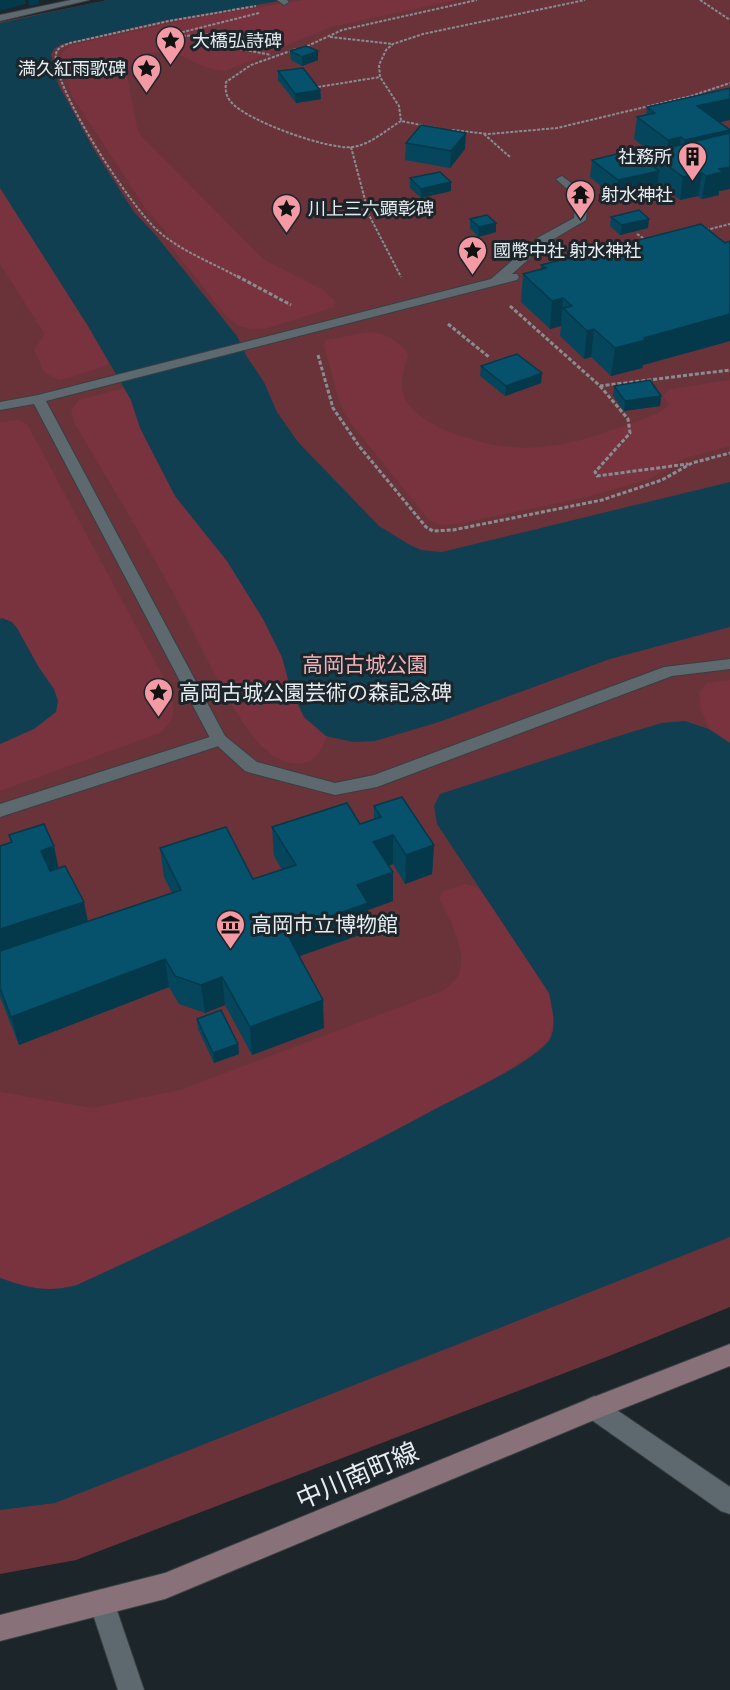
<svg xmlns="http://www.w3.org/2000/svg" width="730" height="1690" viewBox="0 0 730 1690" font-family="'Public Sans','Noto Sans JP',sans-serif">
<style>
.green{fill:#6a333a}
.forest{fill:#79333e}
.water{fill:#103f52}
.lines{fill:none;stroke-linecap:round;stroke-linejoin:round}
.lane-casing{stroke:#383f43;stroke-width:2}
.street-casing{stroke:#383f43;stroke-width:2}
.secondary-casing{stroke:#383f43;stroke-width:2}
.path-far1{stroke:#878e93;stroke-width:2;stroke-dasharray:3 1.5;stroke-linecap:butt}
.path{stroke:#878e93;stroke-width:3;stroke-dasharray:4 2;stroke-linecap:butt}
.lane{fill:#5d696e;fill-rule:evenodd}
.street{fill:#5d696e;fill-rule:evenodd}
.secondary{fill:#887178;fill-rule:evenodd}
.wall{fill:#05465c}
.shaded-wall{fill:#04394b}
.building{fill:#06516b;stroke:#04394b;stroke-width:1.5}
.labels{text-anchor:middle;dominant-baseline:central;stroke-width:6;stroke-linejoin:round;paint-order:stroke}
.far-poi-label{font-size:18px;fill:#e7edf1;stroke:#1b252a;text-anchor:start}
.park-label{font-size:21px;fill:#f3b2b8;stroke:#1b252a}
.poi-label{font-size:21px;fill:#e7edf1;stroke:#1b252a;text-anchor:start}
.near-street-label{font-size:26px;fill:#e7edf1;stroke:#1b252a}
</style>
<rect width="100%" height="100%" fill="#1b252a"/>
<path class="green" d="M 108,0 L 730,0 L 730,1307 L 609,1356 L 76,1560 L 0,1574 L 0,22 Z"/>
<g class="forest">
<path d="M 303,0 L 456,0 L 331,27 L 225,71 C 196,70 178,43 144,55 C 134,58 129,66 127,75 L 137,128 L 142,137 L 263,259 L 323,290 L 335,301 L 334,307 L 268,328 L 252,329 L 239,326 L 225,315 L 171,246 L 165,230 L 146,209 L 72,96 L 61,55 L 65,49 L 73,45 L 186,20 Z"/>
<path d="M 0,188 L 88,326 L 108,362 L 106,366 L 60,380 L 45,373 L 34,350 L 45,334 L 0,264 Z"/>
<path d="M 369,332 C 386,333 398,341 408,354 C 406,366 400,376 402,389 C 405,409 426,421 443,429 C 526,465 579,443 659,413 L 669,405 L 663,395 L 671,389 L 730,380 L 730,446 L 685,458 L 649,479 L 587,497 L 462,523 L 441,525 L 429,520 L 349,421 L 339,401 L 324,345 L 326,340 Z"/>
<path d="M 124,388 L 131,400 L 140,428 L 175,496 L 227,561 L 263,619 L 282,657 L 290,687 L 304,717 L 326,736 C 316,778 278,766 257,741 C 225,702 200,643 176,598 C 144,539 109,482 75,424 L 71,410 L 79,400 Z"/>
<path d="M 18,420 L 27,424 L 168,686 C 174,710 179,714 160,733 L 0,791 L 0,744 L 16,737 L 54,689 L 38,666 L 17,628 L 0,619 L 0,422 Z"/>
<path d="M 730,680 L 730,743 L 709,729 L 701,709 L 699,693 L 707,683 Z"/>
<path d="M 465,884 L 478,887 L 534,966 L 549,994 L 554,1019 L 549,1040 L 533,1054 L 498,1076 L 328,1167 L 77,1285 C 47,1293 28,1288 0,1278 L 0,1092 L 92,1108 L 180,1090 L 445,990 C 449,986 455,981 458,976 C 469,952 449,918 439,898 L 443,891 Z"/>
</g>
<g class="water">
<path d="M 108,0 L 285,0 L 162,21 L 62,44 L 55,48 L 51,54 L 58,84 L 93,148 L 134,212 L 154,233 L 237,336 L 247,357 L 264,382 L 277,412 L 298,442 L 379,526 L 410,545 L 421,550 L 442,552 L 730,482 L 730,627 L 610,659 L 439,722 L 375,741 L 353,742 L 326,736 L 304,717 L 290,687 L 282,657 L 263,619 L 227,561 L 175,496 L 140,428 L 131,400 L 88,326 L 0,188 L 0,23 Z"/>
<path d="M 2,618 L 12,622 L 17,628 L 38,666 L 54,689 L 58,701 L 56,712 L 51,716 L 34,729 L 0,744 L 0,619 Z"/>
<path d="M 685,721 L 709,729 L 730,743 L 730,1237 L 55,1503 L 0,1510 L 0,1278 C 28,1288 47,1293 77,1285 C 199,1229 320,1171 439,1107 C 467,1093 529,1064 548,1042 C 558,1029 552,1008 549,993 L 437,824 L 434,806 L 440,794 L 628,733 L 662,723 Z"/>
</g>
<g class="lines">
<defs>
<g id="lane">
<path d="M 562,176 L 588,196 L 586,220 L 547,243 L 512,274 L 517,274 L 519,277 L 517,280 L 46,401 L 225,736 L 257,762 L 335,783 L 374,775 L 664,667 L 730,659 L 730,669 L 672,676 L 377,787 L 335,795 L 251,773 L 245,771 L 211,740 L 34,404 L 0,410 L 0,402 L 38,395 L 491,279 L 539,237 L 574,218 L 576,197 L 556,179 Z"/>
<path d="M 102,1589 L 111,1593 L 144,1690 L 118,1690 L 89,1602 L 93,1593 Z"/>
</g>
<g id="street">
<path d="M 71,0 L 89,0 L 0,21 L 0,15 Z"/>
<path d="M 277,0 L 287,0 L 289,2 L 284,5 Z"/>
<path d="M 219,734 L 225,736 L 227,740 L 225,744 L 0,817 L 0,804 Z"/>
<path d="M 594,1396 L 602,1400 L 730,1487 L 730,1514 L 721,1511 L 586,1416 L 582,1408 L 586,1400 Z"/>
</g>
<path id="secondary" d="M 730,1344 L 730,1366 L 599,1418 L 165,1599 L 0,1641 L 0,1615 L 165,1573 L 586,1400 Z"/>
</defs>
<use href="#lane" class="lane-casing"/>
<use href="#street" class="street-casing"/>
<use href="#secondary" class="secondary-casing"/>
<g class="path-far1">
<path d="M 700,0 L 730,20"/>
<path d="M 259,13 L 175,34 L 181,36 L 253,32 L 225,46 L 271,55"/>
<path d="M 330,37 L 393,44"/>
<path d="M 303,48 L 342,30 L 477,0"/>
<path d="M 296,49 L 251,65 L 226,82 C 225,90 226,97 232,103 C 248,121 328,150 352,147 C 370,145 386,130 401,121"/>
<path d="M 318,87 L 380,77"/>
<path d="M 436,128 L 401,121 L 399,106 L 380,77 L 379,65 L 386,50 L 393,44 L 423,34 L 585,0"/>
<path d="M 452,130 L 489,134 L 557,128 L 691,96 L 730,83"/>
<path d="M 484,134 L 510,157"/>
<path d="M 351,147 L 369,215 L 401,277"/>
<path d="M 706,230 L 730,224"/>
<path d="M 637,234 L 649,242"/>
<path d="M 240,278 C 213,263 180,251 157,230 C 132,208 50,85 56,54 C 57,47 65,45 70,43 L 169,21 L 256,6"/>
</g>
<g class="path">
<path d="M 237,276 L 291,305"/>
<path d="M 510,306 L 600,386 L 730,370"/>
<path d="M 448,324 L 489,357"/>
<path d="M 318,355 L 333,408 L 359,446 L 426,527 L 433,531 L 453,530 L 602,500 L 662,480 L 692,463 L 730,453"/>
<path d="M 600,386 L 628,419 L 630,433 L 595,472 L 597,476 L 688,464"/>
</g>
<use href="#lane" class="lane"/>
<use href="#street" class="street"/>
<use href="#secondary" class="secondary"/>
</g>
<g class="wall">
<path d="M 290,51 L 318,60 L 302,66 L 291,60 Z"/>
<path d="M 278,71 L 320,90 L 321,99 L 296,103 L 278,80 Z"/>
<path d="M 647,107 L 720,122 L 730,129 L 730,189 L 719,191 L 719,195 L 702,199 L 698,196 L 680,200 L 657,183 L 657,188 L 615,198 L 590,177 L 592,160 L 649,163 L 650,152 L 634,139 L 637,117 L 646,115 Z"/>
<path d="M 406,143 L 465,149 L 450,168 L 405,160 Z"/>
<path d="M 410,178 L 451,182 L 451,191 L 421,198 L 410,188 Z"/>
<path d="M 611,217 L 648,228 L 620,235 L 610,226 Z"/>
<path d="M 470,219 L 496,223 L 496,232 L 478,237 L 470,228 Z"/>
<path d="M 730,241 L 730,341 L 643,365 L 642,368 L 611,376 L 591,357 L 584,359 L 560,336 L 561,326 L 550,329 L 521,302 L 523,274 L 541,270 L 541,265 Z"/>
<path d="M 481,366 L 541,383 L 505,396 L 480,376 Z"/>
<path d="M 614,386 L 661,396 L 660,406 L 624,411 L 613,396 Z"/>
<path d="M 374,806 L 434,845 L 432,874 L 405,884 L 393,864 L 389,866 L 393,872 L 393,901 L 368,910 L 368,932 L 300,956 L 324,1028 L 252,1055 L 225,1005 L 205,1013 L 179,1004 L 169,987 L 19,1045 L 0,997 L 0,846 L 11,842 L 9,835 L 59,868 L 88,922 L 172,893 L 164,877 L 160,848 L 253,879 L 282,870 L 274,856 L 272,827 L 360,824 L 374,819 Z"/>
<path d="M 197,1019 L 238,1044 L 239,1054 L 214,1063 L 198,1029 Z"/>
</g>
<g class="shaded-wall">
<path d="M 0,0 L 26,0 L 26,4 L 0,11 Z"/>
<path d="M 28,0 L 39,0 L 39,4 L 29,6 Z"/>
<path d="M 318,51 L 318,60 L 302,66 L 302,57 Z"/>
<path d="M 320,90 L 321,99 L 296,103 L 295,94 Z"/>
<path d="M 730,99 L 730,120 L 694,128 L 697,106 Z"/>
<path d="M 730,130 L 730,135 L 681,163 L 685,140 Z"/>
<path d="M 466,133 L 465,149 L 450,168 L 451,151 Z"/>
<path d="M 681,137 L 678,160 L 665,163 L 668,140 Z"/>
<path d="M 730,167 L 730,189 L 719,191 L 719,195 L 702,199 L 706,176 L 719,169 Z"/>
<path d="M 659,171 L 657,188 L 615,198 L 618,180 Z"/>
<path d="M 702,173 L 698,196 L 680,200 L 683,177 Z"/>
<path d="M 451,182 L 451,191 L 421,198 L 421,189 Z"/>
<path d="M 649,219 L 648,228 L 620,235 L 622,225 Z"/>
<path d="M 496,223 L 496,232 L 478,237 L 479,227 Z"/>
<path d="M 563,298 L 561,326 L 550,329 L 552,301 Z"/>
<path d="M 730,314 L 730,341 L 643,365 L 642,368 L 611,376 L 615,348 L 644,338 Z"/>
<path d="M 594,329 L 591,357 L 584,359 L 587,331 Z"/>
<path d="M 542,373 L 541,383 L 505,396 L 506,386 Z"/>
<path d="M 661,396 L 660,406 L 624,411 L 625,401 Z"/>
<path d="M 393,835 L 393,864 L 373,871 L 373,842 Z"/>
<path d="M 434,845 L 432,874 L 405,884 L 406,855 Z"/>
<path d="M 54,846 L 59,870 L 46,875 L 41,851 Z"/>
<path d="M 393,872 L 393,901 L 368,910 L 368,932 L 288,960 L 286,932 L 357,885 Z"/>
<path d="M 84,902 L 89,927 L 0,956 L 0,929 Z"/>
<path d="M 165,959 L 169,987 L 19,1045 L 11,1017 Z"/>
<path d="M 222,977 L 225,1005 L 205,1013 L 201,985 Z"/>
<path d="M 323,1000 L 324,1028 L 252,1055 L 250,1027 Z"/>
<path d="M 238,1044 L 239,1054 L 214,1063 L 213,1053 Z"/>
</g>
<g class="building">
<path d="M 306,46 L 318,51 L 302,57 L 290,51 Z"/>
<path d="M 303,68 L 320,90 L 295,94 L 278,71 Z"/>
<path d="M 730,88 L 730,99 L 697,106 L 730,130 L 685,140 L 681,137 L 668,140 L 637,117 L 655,113 L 647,107 Z"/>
<path d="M 421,125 L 466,133 L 451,151 L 406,143 Z"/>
<path d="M 730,133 L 730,167 L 719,169 L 723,172 L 706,176 L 702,173 L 683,177 L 650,152 Z"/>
<path d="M 633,150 L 659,171 L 618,180 L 592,160 Z"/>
<path d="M 440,172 L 451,182 L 421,189 L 410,178 Z"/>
<path d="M 639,210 L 649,219 L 622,225 L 611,217 Z"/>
<path d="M 487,215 L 496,223 L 479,227 L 470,219 Z"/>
<path d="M 701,224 L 725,243 L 730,241 L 730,314 L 644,338 L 646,340 L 615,348 L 594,329 L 587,331 L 563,308 L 572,306 L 563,298 L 552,301 L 523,274 L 546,268 L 541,265 Z"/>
<path d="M 517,354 L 542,373 L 506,386 L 481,366 Z"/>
<path d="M 650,380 L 661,396 L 625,401 L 614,386 Z"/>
<path d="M 402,797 L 434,845 L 406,855 L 393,835 L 373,842 L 393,872 L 357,885 L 368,903 L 286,932 L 323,1000 L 250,1027 L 222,977 L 201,985 L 175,976 L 165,959 L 11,1017 L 0,988 L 0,951 L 181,890 L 160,848 L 226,827 L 253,879 L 296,865 L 272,827 L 347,803 L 360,824 L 381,817 L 374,806 Z"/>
<path d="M 44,824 L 54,846 L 41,851 L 50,871 L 65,866 L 84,902 L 0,929 L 0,846 L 12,842 L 9,835 Z"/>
<path d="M 221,1010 L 238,1044 L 213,1053 L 197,1019 Z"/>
</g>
<defs>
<symbol id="sight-pin" viewBox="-11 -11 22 30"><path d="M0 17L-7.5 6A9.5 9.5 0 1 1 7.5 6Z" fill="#f49aa4" stroke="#1b252a"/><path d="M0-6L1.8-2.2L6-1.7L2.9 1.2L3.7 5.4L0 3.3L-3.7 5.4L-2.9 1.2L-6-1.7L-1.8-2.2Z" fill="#111"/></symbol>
<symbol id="building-pin" viewBox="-11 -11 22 30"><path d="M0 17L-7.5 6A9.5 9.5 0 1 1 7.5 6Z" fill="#f49aa4" stroke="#1b252a"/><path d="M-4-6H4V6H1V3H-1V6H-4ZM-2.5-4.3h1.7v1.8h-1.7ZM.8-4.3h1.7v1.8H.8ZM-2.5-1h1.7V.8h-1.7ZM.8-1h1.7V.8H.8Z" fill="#111"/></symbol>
<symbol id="temple-pin" viewBox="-11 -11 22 30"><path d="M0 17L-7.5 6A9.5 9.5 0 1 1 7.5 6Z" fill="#f49aa4" stroke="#1b252a"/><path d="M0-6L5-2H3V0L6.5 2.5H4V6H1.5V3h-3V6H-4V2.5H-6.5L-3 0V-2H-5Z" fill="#111"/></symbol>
<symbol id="museum-pin" viewBox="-11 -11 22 30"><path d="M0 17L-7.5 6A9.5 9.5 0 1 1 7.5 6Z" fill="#f49aa4" stroke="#1b252a"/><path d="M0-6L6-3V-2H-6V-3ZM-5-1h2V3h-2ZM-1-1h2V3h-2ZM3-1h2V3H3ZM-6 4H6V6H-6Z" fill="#111"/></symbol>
</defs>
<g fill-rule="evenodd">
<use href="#sight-pin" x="154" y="24" width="33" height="45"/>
<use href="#sight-pin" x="130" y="52" width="33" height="45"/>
<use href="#building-pin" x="676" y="140" width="33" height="45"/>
<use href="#temple-pin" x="564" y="178" width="33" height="45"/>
<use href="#sight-pin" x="270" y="192" width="33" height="45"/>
<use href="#sight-pin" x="456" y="234" width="33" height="45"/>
<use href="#sight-pin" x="142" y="676" width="33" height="45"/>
<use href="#museum-pin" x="214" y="908" width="33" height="45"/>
</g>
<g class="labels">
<g class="far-poi-label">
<text x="192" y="40">大橋弘詩碑</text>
<text x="126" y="68" text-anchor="end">満久紅雨歌碑</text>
<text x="672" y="156" text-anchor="end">社務所</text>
<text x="601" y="194">射水神社</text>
<text x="308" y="208">川上三六顕彰碑</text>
<text x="493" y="250">國幣中社 射水神社</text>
</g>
<g class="park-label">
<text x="365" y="664">高岡古城公園</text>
</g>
<g class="poi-label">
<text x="179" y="692">高岡古城公園芸術の森記念碑</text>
<text x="251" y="924">高岡市立博物館</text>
</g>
<g class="near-street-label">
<text transform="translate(357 1475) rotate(-23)">中川南町線</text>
</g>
</g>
</svg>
